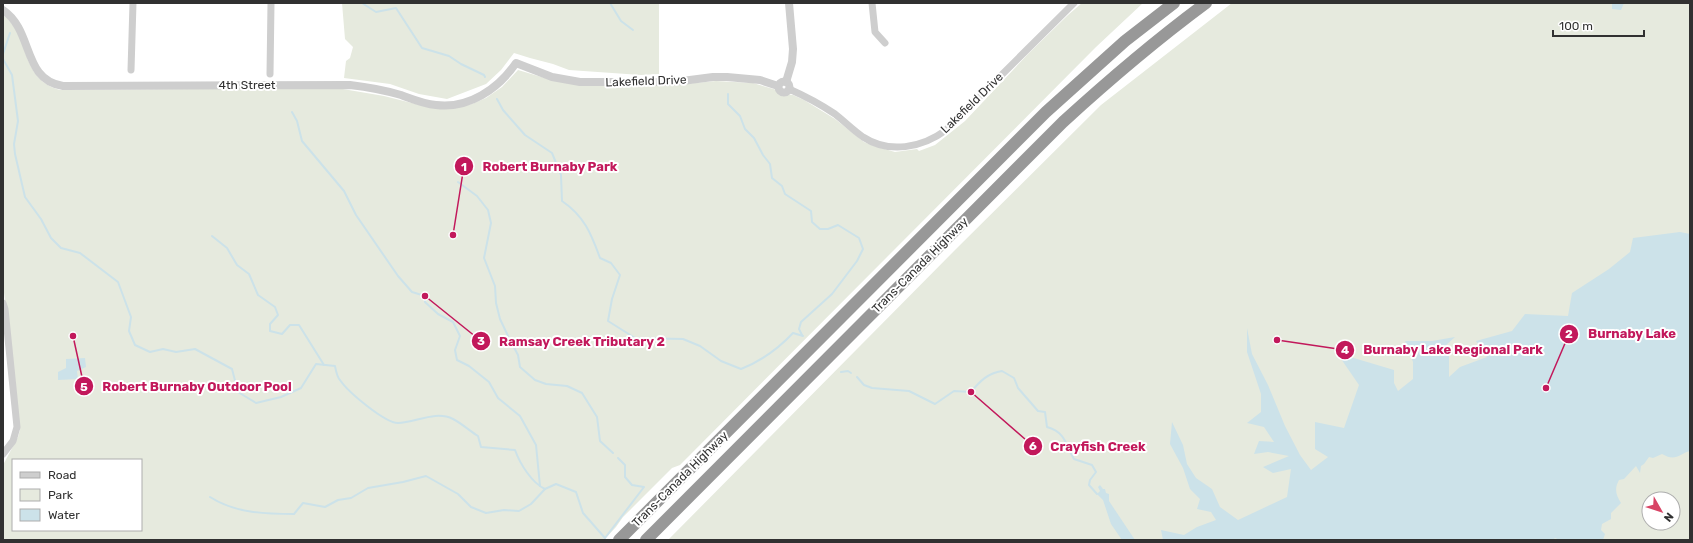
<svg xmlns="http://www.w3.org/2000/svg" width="1693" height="543" viewBox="0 0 1693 543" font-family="Rubik,sans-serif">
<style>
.green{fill:#e6eade;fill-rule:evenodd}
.water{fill:#cce2e9}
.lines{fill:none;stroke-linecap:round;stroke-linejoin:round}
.stream{stroke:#cce2e9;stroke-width:2}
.minor{stroke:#cecece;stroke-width:7}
.tertiary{stroke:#cecece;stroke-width:8}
.motorway{stroke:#989898;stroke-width:12}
.labels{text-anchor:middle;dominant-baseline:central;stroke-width:4;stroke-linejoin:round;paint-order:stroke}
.street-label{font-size:12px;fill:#313131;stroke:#fff}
.leader{fill:none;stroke:#c2185b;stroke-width:1.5}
.callout-dot{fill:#c2185b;stroke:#fff;stroke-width:1.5}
.mark-label{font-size:12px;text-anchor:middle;font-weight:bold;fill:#fff}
.callout-label{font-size:13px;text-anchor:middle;font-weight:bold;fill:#c2185b;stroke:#fff;stroke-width:4;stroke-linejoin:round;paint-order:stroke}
</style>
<rect width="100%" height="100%" fill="#fff"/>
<g class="green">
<path d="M 342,3 L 659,3 L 659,74 L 641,75 L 569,70 L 553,64 L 530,58 L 514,53 L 501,70 L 486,84 L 447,99 L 419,94 L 390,84 L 344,78 L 346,61 L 350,58 L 353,47 L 345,39 Z"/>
<path d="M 1082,3 L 1143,3 L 1096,47 L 680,465 L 672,468 L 623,517 L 616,527 L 604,540 L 3,540 L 3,465 L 18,437 L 20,430 L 3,284 L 3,15 C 32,37 18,78 60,90 L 337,88 L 384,96 L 428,107 L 451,109 L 472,104 L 486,98 L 502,87 L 518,70 L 555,81 L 594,86 L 674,85 L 716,81 L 753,83 L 777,90 L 783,94 L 793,95 L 804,100 L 835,119 L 864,142 L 874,146 L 895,152 L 917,149 L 919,151 L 935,145 L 965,121 L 1028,54 L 1068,15 ZM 13,460 L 141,460 L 141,530 L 13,530 Z"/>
<path d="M 1232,3 L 1690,3 L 1690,540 L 668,540 L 956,249 L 1101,105 ZM 1649,499 L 1673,499 L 1673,523 L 1649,523 Z"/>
</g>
<g class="water">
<path d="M 1612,3 L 1624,3 L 1621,10 L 1612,9 Z"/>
<path d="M 1680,232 L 1690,234 L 1690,451 C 1679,454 1676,462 1662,454 L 1653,458 L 1649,457 L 1644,464 L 1641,466 L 1640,473 L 1636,466 L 1624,479 L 1619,480 C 1614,489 1616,495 1621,503 L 1611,513 L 1611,519 L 1602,524 L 1601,530 L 1605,534 L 1603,540 L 1570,540 C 1564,538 1561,541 1555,538 L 1553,540 L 1163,540 L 1161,530 L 1184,535 L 1197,527 L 1216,520 L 1211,512 L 1197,509 L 1200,499 L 1190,489 L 1183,468 L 1170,444 L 1172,422 L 1183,445 L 1187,464 L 1196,478 L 1212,489 L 1220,507 L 1238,520 L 1287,497 L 1291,469 L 1273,473 L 1263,467 L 1289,456 L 1268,452 L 1254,454 L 1259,441 L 1274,442 L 1264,427 L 1247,423 L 1261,412 L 1261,394 L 1247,352 L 1247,328 L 1252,354 L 1268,385 L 1285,426 L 1300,455 L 1311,470 L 1328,457 L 1315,449 L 1315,422 L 1344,428 L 1359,385 L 1337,353 L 1394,370 L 1394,383 L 1398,391 L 1413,379 L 1413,362 L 1405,341 L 1432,341 L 1455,337 L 1444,347 L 1449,355 L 1449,377 L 1460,367 L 1487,357 L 1476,341 L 1512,331 L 1525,314 L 1568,316 L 1572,293 L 1609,269 L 1630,252 L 1633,238 Z"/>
<path d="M 85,358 L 86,367 L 77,371 L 78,379 L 58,380 L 58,372 L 66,368 L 66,359 Z"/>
<path d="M 1100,485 L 1103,489 L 1105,489 L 1106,493 L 1109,494 L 1109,501 L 1135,540 L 1122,540 L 1111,524 L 1103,500 L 1097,494 L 1100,491 L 1098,487 Z"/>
</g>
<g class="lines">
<g class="stream">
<path d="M 362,3 L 376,12 L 396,8 L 422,48 L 449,56 L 461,64 L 484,75 L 485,77"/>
<path d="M 610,3 L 621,21 L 633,30"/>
<path d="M 3,54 L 10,33"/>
<path d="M 3,59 L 12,75 L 18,121 L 14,144 L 15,154 L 25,197 L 41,219 L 51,238 L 61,248 L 80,253 L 118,282 L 131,317 L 129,331 L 135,345 L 150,352 L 163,349 L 176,352 L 195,349 L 232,369 L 238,392 L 256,403 L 281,397 L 301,388 L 316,364 L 335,366 C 336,371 337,377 340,380 C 348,392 385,423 398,423 C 415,423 435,410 453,419 C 461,423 470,431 478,436 L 481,447 L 515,450 C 520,464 532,483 545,489 L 556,484 L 576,492 L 583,513 L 605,538 L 644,487 L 632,485 L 625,477 L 625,465 L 618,458"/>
<path d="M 728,94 L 728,104 L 740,116 L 745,129 L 754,138 L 763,155 L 770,164 L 772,178 L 782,186 L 785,194 L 811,211 L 812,222 L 820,229 L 828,229 L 838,225 L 859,238 L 863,249 L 857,261 L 832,294 L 801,322 L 799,329 L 802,335"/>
<path d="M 497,99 L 503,110 L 525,135 L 552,153 L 561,175 L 562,201 C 584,216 591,233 600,258 L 611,263 L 620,275 L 612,299 L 608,321 L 635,338 L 683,339 L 700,346 L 721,361 L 741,369 C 761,361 778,349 793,333 L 803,336"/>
<path d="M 292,112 L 297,121 L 302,141 L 344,191 L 356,215 L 398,276 L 412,292 L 425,296 L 425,302 L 438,314 L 453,322 L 460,336 L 455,350 L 457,360 L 469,366 L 489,382 L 498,398 L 520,416 L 536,445 L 540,486"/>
<path d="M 458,182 L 477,196 L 488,210 L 491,223 L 484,258 L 495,286 L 496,303 L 500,319 L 509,338 L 518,355 L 520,367 L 535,380 L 546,384 L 567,386 L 582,393 L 597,417 L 600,441 L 613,453"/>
<path d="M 212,236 L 227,248 L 237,265 L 249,274 L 258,295 L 275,307 L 278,315 L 270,324 L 270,331 L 282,334 L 290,325 L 299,325 L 324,365"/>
<path d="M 841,372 L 848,371 L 851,373"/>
<path d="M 857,377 L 864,385 L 872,388 L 909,391 L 935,404 L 954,391 L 971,392 C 980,381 988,373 1002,371 L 1014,378 L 1018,388 L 1038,411 L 1045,412 L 1047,427 C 1066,432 1066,446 1074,459 L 1092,465 L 1096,472 L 1090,480 L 1089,485 L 1097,494"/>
<path d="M 210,497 C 235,513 265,514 294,514 L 303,503 L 325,507 L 338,500 L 351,498 L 368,488 L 403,482 L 426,476 L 458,494 L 471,507 L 486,513 L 504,510 L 519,511 L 531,504 L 545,489"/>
</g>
<g class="minor">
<path d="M 872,3 L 875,32 L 885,43"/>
<path d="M 131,70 L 133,3"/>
<path d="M 270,74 L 271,3"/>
<path d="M 789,89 C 805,96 820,104 835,114 C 844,121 853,130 863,137 C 889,154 922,148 946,130 L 1074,3"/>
<path d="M 3,303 L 5,309 L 17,427 L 13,441 L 3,454"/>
</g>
<g class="tertiary">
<path d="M 3,10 C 34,31 22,80 63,86 L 350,85 C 367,87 384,90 401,95 C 412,99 424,104 436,105 C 469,109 498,89 516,63 L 552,77 L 580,82 L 657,82 L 682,81 L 713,77 L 727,77 L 760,80 L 778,86"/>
<circle cx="784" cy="87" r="5.5"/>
<path d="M 786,82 L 792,62 L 793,49 L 789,3"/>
</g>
<g class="motorway">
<path d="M 619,540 L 1046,112 L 1125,41 L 1174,3"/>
<path d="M 646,540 L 1063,122 C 1109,80 1156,40 1206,3"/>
</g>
</g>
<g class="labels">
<g class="street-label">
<text transform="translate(646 81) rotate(-2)">Lakefield Drive</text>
<text x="247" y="85">4th Street</text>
<text transform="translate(972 103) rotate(-44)">Lakefield Drive</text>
<text transform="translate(920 265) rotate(-45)">Trans-Canada Highway</text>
<text transform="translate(680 479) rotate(-45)">Trans-Canada Highway</text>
</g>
</g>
<path class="leader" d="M453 235L464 166M1546 388L1569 334M425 296L481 341M1277 340L1345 350M73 336L84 386M971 392L1033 446"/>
<g class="callout-dot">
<circle cx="453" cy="235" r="4"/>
<circle cx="1546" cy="388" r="4"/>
<circle cx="425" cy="296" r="4"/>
<circle cx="1277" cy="340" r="4"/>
<circle cx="73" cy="336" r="4"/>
<circle cx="971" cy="392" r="4"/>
<circle cx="464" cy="166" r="10"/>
<circle cx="1569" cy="334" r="10"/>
<circle cx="481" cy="341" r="10"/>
<circle cx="1345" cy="350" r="10"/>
<circle cx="84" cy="386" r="10"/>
<circle cx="1033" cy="446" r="10"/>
</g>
<g class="mark-label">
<text x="464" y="171">1</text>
<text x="1569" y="338">2</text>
<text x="481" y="345">3</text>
<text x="1345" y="354">4</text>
<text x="84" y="391">5</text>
<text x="1033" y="450">6</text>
</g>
<g class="callout-label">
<text x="550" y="171">Robert Burnaby Park</text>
<text x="1632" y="338">Burnaby Lake</text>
<text x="582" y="346">Ramsay Creek Tributary 2</text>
<text x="1453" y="354">Burnaby Lake Regional Park</text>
<text x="197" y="391">Robert Burnaby Outdoor Pool</text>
<text x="1098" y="451">Crayfish Creek</text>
</g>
<rect width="1693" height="543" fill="none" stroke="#313131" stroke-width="8"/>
<rect x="12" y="459" width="130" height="72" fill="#ffffff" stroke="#adadad"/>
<rect x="20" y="472" width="20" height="6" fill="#cecece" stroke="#adadad"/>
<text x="48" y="479" font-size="12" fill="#313131">Road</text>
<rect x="20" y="489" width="20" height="12" fill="#e6eade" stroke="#adadad"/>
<text x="48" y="499" font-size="12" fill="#313131">Park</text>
<rect x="20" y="509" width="20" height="12" fill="#cce2e9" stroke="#adadad"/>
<text x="48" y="519" font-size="12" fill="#313131">Water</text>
<g transform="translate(1661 511) rotate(129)"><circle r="19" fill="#ffffff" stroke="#adadad"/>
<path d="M0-3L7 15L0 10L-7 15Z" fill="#d84465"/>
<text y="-6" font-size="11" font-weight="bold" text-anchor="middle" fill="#313131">N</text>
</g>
<path d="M1553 30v6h91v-6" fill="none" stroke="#313131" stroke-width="2"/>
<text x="1559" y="30" font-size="12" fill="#313131" stroke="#ffffff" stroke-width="3" paint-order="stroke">100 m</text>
</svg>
